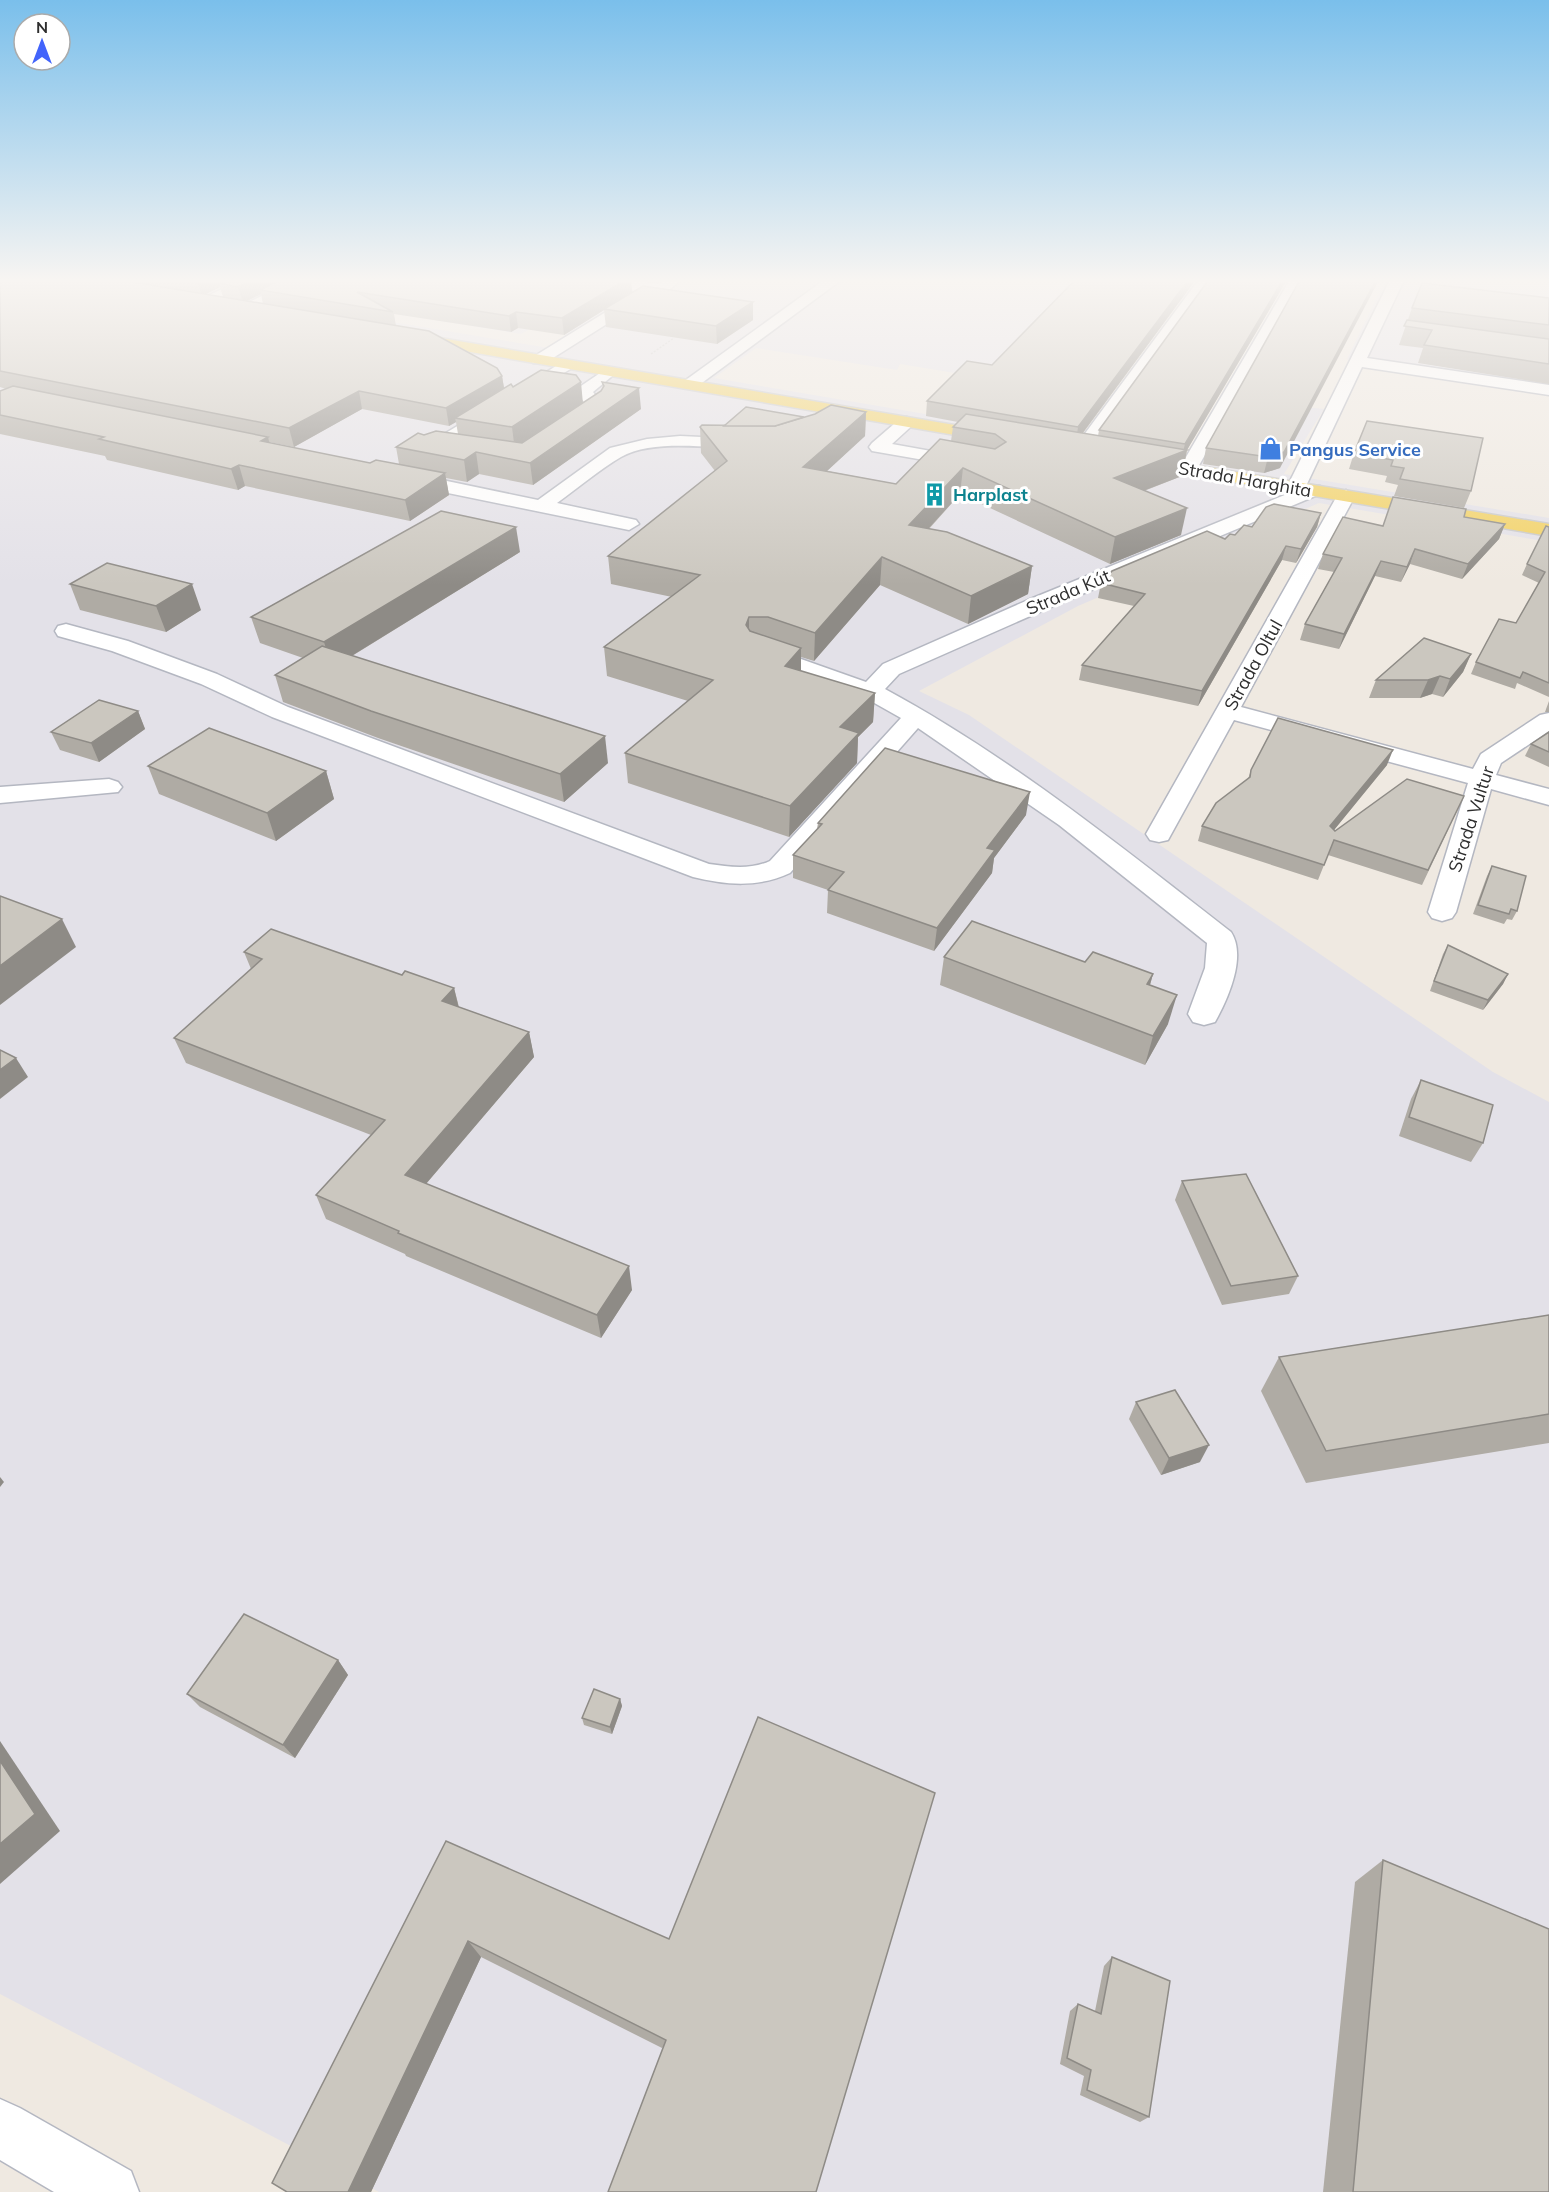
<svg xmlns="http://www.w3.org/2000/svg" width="1549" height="2192" viewBox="0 0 1549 2192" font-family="Mulish,sans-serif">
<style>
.industrial{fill:#e3e1e8;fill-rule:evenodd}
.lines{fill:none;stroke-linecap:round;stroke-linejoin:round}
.minor-casing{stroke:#b4b7c1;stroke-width:3}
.major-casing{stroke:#c9c9c9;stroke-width:3}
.path{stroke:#c9c9c9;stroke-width:1.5;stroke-dasharray:2 1.5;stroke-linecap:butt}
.minor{fill:#fff;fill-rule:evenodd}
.major{fill:#f2d163;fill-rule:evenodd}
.wall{fill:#afaba4;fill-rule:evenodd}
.shaded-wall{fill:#8e8b86}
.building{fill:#cbc7bf;stroke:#8e8b86;stroke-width:1.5}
.labels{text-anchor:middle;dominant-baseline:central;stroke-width:6;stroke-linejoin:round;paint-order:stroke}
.far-shop-label{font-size:18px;font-weight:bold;fill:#366cbe;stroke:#fff;text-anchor:start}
.far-street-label{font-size:18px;fill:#2e2e2e;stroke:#fff}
.far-culture-label{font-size:18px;font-weight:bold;fill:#0d838f;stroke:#fff;text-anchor:start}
</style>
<rect width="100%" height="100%" fill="#efe9e1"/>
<g class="industrial">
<path d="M 0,278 L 1152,278 L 1066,391 L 900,364 L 897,370 L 756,348 L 714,378 L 1201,461 L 1238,400 L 1324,409 L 1284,474 L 1549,518 L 1549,542 L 1319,503 L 1078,606 L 919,691 L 969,715 L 1493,1072 L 1549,1102 L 1549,2192 L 379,2192 L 0,1994 ZM 386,312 L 521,334 L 530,329 L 568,335 L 549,348 L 375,319 Z"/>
<path d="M 1368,278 L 1549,278 L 1549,387 L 1347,359 L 1385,281 Z"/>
</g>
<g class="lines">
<defs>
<g id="minor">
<path d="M 246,278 L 266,278 L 204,306 L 199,307 L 192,303 Z"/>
<path d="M 298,278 L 317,278 L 245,313 L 235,313 L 233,310 Z"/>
<path d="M 579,278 L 614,278 L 658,284 L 667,278 L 684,278 L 666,292 L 649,292 L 648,298 L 545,363 L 533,363 L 531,360 L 533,357 L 635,294 L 632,290 L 586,282 Z"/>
<path d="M 827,278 L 844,278 L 695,388 L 683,388 L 681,385 L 683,382 Z"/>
<path d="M 1200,278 L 1210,278 L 1212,281 L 1087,455 L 1075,455 L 1072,451 L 1075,447 Z"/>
<path d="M 1291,278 L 1305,278 L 1197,469 L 1188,474 L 1182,473 L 1179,469 Z"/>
<path d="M 1391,278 L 1405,278 L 1367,358 L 1549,385 L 1549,395 L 1362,367 L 1306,486 L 1320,486 L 1322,490 L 1320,494 L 1044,610 L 899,674 L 885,689 C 1009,756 1120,846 1231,932 C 1247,956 1228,999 1215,1022 L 1204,1025 L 1193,1022 L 1188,1014 L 1205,968 L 1207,943 L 1059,825 L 918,728 L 790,873 C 758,888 726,885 693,877 L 272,717 L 201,684 L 112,651 L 58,636 L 55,631 L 58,626 L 66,624 L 128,641 L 217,674 L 288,707 L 709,864 C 730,867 750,870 770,861 L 901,718 L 862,696 L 751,657 L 748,652 L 751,647 L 767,647 L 866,682 L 883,664 L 1028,600 L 1292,492 L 1287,487 Z"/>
<path d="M 566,360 L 574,365 L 572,368 L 423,460 L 411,460 L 408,456 Z"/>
<path d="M 609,367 L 617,372 L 593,392 L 604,406 L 602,410 L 573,430 L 561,430 L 558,426 L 561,422 L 586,405 L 576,391 L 578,388 Z"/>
<path d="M 907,417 L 916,422 L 892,444 L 970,458 L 979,463 L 970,468 L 872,451 L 869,447 L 872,443 L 901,418 Z"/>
<path d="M 680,436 L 746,439 L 755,444 L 746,449 C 711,448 652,439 621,457 C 599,470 578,488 557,503 L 636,520 L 639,524 L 629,530 L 404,484 L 395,478 L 404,472 L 538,500 L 610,448 L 647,439 Z"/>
<path d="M 1346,490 L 1355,496 L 1241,707 L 1473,769 L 1481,754 L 1540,715 L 1549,713 L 1549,731 L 1501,763 L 1496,775 L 1549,789 L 1549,805 L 1491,789 L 1456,912 L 1452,918 L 1442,921 L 1432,918 L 1428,912 L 1468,783 L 1234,720 L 1168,840 L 1159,842 L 1150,840 L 1146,834 L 1337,496 Z"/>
<path d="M 109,779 L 118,782 L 122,787 L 118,792 L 0,803 L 0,787 Z"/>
<path d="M 0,2099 L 20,2108 L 131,2171 L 139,2192 L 54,2192 L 0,2160 Z"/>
</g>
<g id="major">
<path d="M 411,333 L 996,432 L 1005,437 L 996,442 L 406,341 L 403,338 L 406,335 Z"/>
<path d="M 1139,456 L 1549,524 L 1549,536 L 1133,465 L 1130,461 Z"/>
</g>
</defs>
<use href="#minor" class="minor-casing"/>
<use href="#major" class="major-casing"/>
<path class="path" d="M 651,354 L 674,338"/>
<use href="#minor" class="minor"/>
<use href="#major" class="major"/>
</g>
<g class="wall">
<path d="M 0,278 L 631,278 L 632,292 L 753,320 L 717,344 L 606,327 L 604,310 L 564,335 L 518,328 L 511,332 L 394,314 L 396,326 L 502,376 L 504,388 L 513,387 L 583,403 L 601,391 L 603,389 L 602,382 L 641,409 L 533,485 L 479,474 L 467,482 L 446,478 L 449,495 L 410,521 L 245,486 L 238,490 L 107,460 L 105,456 L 0,434 L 0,391 L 6,389 L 0,387 ZM 220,287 L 223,297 L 205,294 ZM 261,294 L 263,304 L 246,301 ZM 362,409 L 449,426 L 456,422 L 458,434 L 424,435 L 396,447 L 399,464 L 370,463 L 269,443 L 269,442 L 294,447 Z"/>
<path d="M 633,278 L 664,278 L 657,282 Z"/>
<path d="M 1077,278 L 1197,278 L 1083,433 L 1098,436 L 1099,430 L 1288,278 L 1187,450 L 1182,476 L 1144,491 L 1181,535 L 1110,564 L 960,494 L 929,529 L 1032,566 L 1028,594 L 968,624 L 880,585 L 814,661 L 801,657 L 801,671 L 875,693 L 873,722 L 858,737 L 857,763 L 789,837 L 628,783 L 625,753 L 688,701 L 607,676 L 604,647 L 672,597 L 611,584 L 608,556 L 715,471 L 701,453 L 700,427 L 866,412 L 865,436 L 827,471 L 896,484 L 951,441 L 953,427 L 958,422 L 926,416 L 927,401 L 992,365 Z"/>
<path d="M 1301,278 L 1280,468 L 1264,473 L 1203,464 L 1206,448 Z"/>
<path d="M 1549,299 L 1549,384 L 1418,363 L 1423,348 L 1399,345 L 1412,308 Z"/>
<path d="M 1367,421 L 1471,491 L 1464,508 L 1394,496 L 1398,485 L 1385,482 L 1387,476 L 1349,469 L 1354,453 Z"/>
<path d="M 1321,513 L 1317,527 L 1296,563 L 1282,560 L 1198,706 L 1079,680 L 1082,665 L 1134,606 L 1098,598 L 1101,583 L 1235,535 L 1252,527 Z"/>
<path d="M 1464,517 L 1505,524 L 1499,539 L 1462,579 L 1410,564 L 1401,582 L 1375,576 L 1339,649 L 1300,640 L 1305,624 L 1334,572 L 1318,569 L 1323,554 Z"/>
<path d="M 1549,527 L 1549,697 L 1517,683 L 1515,689 L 1471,674 L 1476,662 L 1516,623 L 1539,583 L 1522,575 L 1527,564 Z"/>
<path d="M 520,552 L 352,656 L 608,763 L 564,802 L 378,738 L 283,702 L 275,675 L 303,658 L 260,643 L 251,617 Z"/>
<path d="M 70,584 L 201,610 L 166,632 L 80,610 Z"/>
<path d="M 1471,654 L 1463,672 L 1443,697 L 1432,694 L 1420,698 L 1369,698 L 1376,680 Z"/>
<path d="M 1549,701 L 1549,712 L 1545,712 Z"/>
<path d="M 138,711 L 145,729 L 99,762 L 60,750 L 51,732 Z"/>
<path d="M 1549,732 L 1549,767 L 1525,756 L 1531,744 Z"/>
<path d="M 1387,765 L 1334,830 L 1335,831 L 1464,796 L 1422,885 L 1328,855 L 1318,880 L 1198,841 L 1202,826 L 1248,779 L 1251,770 Z"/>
<path d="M 148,766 L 326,771 L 334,799 L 276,841 L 159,794 Z"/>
<path d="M 1026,815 L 994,858 L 992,873 L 934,951 L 827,913 L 828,890 L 793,878 L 793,855 L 817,829 L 818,823 Z"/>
<path d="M 1492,866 L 1517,911 L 1512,920 L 1507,919 L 1504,924 L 1473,914 L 1487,876 Z"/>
<path d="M 1448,945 L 1508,974 L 1503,984 L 1483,1010 L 1430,991 L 1443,954 Z"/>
<path d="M 244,952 L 402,975 L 454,988 L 459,1007 L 529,1032 L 534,1057 L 426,1184 L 632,1290 L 601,1338 L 406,1256 L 405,1254 L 326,1219 L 316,1195 L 371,1135 L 186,1063 L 174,1038 L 251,969 Z"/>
<path d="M 944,957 L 1085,962 L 1153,974 L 1150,985 L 1168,1024 L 1145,1065 L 940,985 Z"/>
<path d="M 1421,1080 L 1483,1143 L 1471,1162 L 1399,1136 L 1411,1099 Z"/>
<path d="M 1182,1181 L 1298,1276 L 1289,1294 L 1222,1305 L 1175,1200 Z"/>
<path d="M 1549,1315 L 1549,1443 L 1306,1483 L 1261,1391 L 1279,1357 Z"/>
<path d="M 1136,1402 L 1200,1462 L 1161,1475 L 1129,1419 Z"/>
<path d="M 338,1660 L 348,1675 L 295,1758 L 200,1707 L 187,1694 Z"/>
<path d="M 620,1699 L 622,1706 L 612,1734 L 584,1725 L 582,1718 Z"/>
<path d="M 935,1793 L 662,2048 L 481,1957 L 371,2192 L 287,2192 L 446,1841 L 669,1939 Z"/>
<path d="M 1383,1860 L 1549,2192 L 1323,2192 L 1355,1882 Z"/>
<path d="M 1112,1957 L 1149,2117 L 1140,2122 L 1080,2095 L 1084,2076 L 1060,2064 L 1070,2011 L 1078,2004 L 1095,2011 L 1104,1966 Z"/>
</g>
<g class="shaded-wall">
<path d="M 201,278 L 240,278 L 219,283 L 220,287 L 202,296 L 197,280 Z"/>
<path d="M 255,278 L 292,278 L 260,290 L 261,294 L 243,303 L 238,287 Z"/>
<path d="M 629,278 L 631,278 L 632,293 L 604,309 L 604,310 L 564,335 L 562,318 Z"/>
<path d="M 1190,278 L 1197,278 L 1076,442 L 1078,427 Z"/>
<path d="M 1284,278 L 1288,278 L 1187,450 L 1182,476 L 1109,504 L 1114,478 L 1183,452 L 1185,444 Z"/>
<path d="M 1377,278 L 1380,278 L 1280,468 L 1264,473 L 1268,457 Z"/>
<path d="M 753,302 L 753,320 L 717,344 L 716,326 Z"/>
<path d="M 516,312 L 518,328 L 511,332 L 509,316 Z"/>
<path d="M 502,376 L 505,394 L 455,418 L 456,422 L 449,426 L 446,408 Z"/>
<path d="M 581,382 L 583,404 L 515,451 L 512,427 Z"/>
<path d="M 639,388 L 641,409 L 533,485 L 530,463 Z"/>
<path d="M 359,391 L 362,409 L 294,447 L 289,428 Z"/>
<path d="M 866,412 L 865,436 L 803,493 L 803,467 Z"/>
<path d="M 268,437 L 273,458 L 261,441 Z"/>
<path d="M 476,452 L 479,474 L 467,482 L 464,460 Z"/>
<path d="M 239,465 L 245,486 L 238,490 L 231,469 Z"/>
<path d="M 963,468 L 960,494 L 907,552 L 909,525 Z"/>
<path d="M 445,473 L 449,495 L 410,521 L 405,500 Z"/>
<path d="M 1187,508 L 1181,535 L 1110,564 L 1115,537 Z"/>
<path d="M 1321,513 L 1317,527 L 1296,563 L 1301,549 Z"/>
<path d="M 1505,524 L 1499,539 L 1462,579 L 1468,564 Z"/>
<path d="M 516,527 L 520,552 L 332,668 L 324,642 Z"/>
<path d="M 1286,546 L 1282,560 L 1198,706 L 1202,691 Z"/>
<path d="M 1415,549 L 1410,564 L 1401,582 L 1407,567 Z"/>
<path d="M 882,557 L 880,585 L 814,661 L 815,633 Z"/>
<path d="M 1381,561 L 1375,576 L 1339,649 L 1344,634 Z"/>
<path d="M 1032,566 L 1028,594 L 968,624 L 971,596 Z"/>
<path d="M 192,584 L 201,610 L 166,632 L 156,606 Z"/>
<path d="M 749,617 L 749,646 L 746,625 Z"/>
<path d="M 801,648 L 801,677 L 785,666 Z"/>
<path d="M 1471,654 L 1463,672 L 1443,697 L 1450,679 Z"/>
<path d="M 1440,676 L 1432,694 L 1420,698 L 1428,680 Z"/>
<path d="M 875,693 L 873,722 L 858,737 L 857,763 L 789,837 L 790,806 L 840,727 Z"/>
<path d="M 138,711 L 145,729 L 99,762 L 91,743 Z"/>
<path d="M 605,736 L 608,763 L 564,802 L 560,774 Z"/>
<path d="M 1393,750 L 1387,765 L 1325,841 L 1330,826 Z"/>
<path d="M 326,771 L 334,799 L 276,841 L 267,813 Z"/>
<path d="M 1030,792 L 1026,815 L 994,858 L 992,873 L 934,951 L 937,928 L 987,848 Z"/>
<path d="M 62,919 L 76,947 L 0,1005 L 0,966 Z"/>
<path d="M 1153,974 L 1145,1002 L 1147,984 Z"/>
<path d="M 1508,974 L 1503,984 L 1483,1010 L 1488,1000 Z"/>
<path d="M 454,988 L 460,1013 L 442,1001 Z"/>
<path d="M 1177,995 L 1168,1024 L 1145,1065 L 1153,1036 Z"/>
<path d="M 529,1032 L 534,1057 L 413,1199 L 405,1175 Z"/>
<path d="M 16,1058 L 28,1077 L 0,1099 L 0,1070 Z"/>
<path d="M 629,1266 L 632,1290 L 601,1338 L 597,1315 Z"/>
<path d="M 1209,1445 L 1200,1462 L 1161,1475 L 1169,1458 Z"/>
<path d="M 0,1477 L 4,1482 L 0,1487 Z"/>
<path d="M 338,1660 L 348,1675 L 295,1758 L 283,1745 Z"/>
<path d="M 620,1699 L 622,1706 L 612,1734 L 610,1727 Z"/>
<path d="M 0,1741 L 60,1831 L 0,1884 Z"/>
<path d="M 468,1941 L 481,1957 L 371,2192 L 348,2192 Z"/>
</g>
<g class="building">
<path d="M 0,278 L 108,278 L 429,331 L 497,368 L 502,376 L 446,408 L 359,391 L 289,428 L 0,371 Z"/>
<path d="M 231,278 L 255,278 L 238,287 L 219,283 Z"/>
<path d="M 284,278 L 629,278 L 562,318 L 516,312 L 509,316 L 357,292 L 393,312 L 260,290 Z"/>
<path d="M 1077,278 L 1190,278 L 1078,427 L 927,401 L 967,361 L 992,365 Z"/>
<path d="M 1210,278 L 1284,278 L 1185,444 L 1099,430 Z"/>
<path d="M 1301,278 L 1377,278 L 1284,452 L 1268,457 L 1206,448 Z"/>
<path d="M 1422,283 L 1549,298 L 1549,325 L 1412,308 Z"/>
<path d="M 643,286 L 753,302 L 716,326 L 604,309 Z"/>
<path d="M 1407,320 L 1549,339 L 1549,364 L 1424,345 L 1432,330 L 1404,326 Z"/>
<path d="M 541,370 L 576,375 L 581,382 L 512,427 L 455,418 L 511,384 L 513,387 Z"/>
<path d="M 602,382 L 639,388 L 530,463 L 476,452 L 464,460 L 396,447 L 418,433 L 424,435 L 436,431 L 522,443 L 601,391 L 604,386 Z"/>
<path d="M 13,386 L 268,437 L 261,441 L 370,463 L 376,460 L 445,473 L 405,500 L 239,465 L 231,469 L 99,439 L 104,437 L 0,415 L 0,391 Z"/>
<path d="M 831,405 L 866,412 L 803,467 L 896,484 L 940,439 L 995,449 L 1006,442 L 995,434 L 953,427 L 966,414 L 1187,450 L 1114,478 L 1187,508 L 1115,537 L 963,468 L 909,525 L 947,532 L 1032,566 L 971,596 L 882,557 L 815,633 L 768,617 L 749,617 L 746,625 L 750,631 L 801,648 L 785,666 L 875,693 L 840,727 L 859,733 L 790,806 L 625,753 L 713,680 L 604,647 L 700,575 L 608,556 L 727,461 L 700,427 L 702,425 L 775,426 L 815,414 Z"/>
<path d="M 746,407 L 804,417 L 775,426 L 724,426 Z"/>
<path d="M 1367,421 L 1483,438 L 1471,491 L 1400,479 L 1404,468 L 1391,466 L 1393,460 L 1354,453 Z"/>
<path d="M 1393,497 L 1466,509 L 1464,517 L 1505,524 L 1468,564 L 1415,549 L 1407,567 L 1381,561 L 1344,634 L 1305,624 L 1342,558 L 1323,554 L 1343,517 L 1383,526 Z"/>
<path d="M 1274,504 L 1321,513 L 1301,549 L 1286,546 L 1202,691 L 1082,665 L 1145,594 L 1101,583 L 1112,571 L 1207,531 L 1225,539 L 1230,534 L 1235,535 L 1244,525 L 1252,527 L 1266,507 Z"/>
<path d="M 441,511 L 516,527 L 324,642 L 251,617 Z"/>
<path d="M 1546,526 L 1549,527 L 1549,683 L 1523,672 L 1520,678 L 1476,662 L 1499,619 L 1516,623 L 1545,572 L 1527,564 Z"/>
<path d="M 107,563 L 192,584 L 156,606 L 70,584 Z"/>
<path d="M 1424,638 L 1471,654 L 1450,679 L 1440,676 L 1428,680 L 1376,680 Z"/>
<path d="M 322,646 L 605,736 L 560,774 L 371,711 L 275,675 Z"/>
<path d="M 99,700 L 138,711 L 91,743 L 51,732 Z"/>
<path d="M 1278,718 L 1393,750 L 1330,826 L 1335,831 L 1407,779 L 1464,796 L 1428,870 L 1334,840 L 1324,865 L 1202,826 L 1216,803 L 1250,777 L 1251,770 Z"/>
<path d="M 209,728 L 326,771 L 267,813 L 148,766 Z"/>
<path d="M 1549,732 L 1549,752 L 1531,744 Z"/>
<path d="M 885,748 L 1030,792 L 987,848 L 995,850 L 937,928 L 828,890 L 844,872 L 793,855 L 822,824 L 818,823 Z"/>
<path d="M 1492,866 L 1526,876 L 1517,911 L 1511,909 L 1509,914 L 1478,905 Z"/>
<path d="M 0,896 L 62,919 L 0,966 Z"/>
<path d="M 972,921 L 1085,962 L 1093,952 L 1153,974 L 1147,984 L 1177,995 L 1153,1036 L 944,957 Z"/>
<path d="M 271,929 L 402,975 L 405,971 L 454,988 L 442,1001 L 529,1032 L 405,1175 L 629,1266 L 597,1315 L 398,1233 L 399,1231 L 316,1195 L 385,1120 L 174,1038 L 262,959 L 244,952 Z"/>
<path d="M 1448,945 L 1508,974 L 1488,1000 L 1434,981 Z"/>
<path d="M 0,1050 L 16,1058 L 0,1070 Z"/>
<path d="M 1421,1080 L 1493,1105 L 1483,1143 L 1409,1117 Z"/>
<path d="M 1246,1174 L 1298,1276 L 1231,1286 L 1182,1181 Z"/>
<path d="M 1549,1315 L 1549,1414 L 1326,1451 L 1279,1357 Z"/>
<path d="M 1175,1390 L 1209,1445 L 1169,1458 L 1136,1402 Z"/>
<path d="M 244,1614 L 338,1660 L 283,1745 L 187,1694 Z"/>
<path d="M 594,1689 L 620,1699 L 610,1727 L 582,1718 Z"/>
<path d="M 758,1717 L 935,1793 L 816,2192 L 608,2192 L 666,2040 L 468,1941 L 348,2192 L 287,2192 L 272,2183 L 446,1841 L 669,1939 Z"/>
<path d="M 0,1761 L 35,1814 L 0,1844 Z"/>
<path d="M 1383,1860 L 1549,1929 L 1549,2192 L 1353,2192 Z"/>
<path d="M 1112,1957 L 1170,1981 L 1149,2117 L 1087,2090 L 1091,2070 L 1067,2058 L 1078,2004 L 1101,2014 Z"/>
</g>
<linearGradient id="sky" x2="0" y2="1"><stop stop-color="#7abfeb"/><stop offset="0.48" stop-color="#f8f5f2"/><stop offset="1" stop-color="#f8f5f2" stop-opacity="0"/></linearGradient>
<rect width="1549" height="585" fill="url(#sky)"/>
<defs>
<symbol id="shop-bare" viewBox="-9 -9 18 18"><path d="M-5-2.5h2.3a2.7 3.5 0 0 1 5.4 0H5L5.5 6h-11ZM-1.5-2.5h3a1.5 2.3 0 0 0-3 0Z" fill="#3f7fe0" stroke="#fff" stroke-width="2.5" paint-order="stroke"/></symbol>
<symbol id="building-bare" viewBox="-9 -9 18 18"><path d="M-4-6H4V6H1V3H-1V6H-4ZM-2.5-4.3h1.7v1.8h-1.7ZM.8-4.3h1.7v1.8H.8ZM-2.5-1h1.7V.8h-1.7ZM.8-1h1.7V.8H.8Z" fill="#0f9aa8" stroke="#fff" stroke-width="2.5" paint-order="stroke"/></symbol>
</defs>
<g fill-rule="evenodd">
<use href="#shop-bare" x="1254" y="432" width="33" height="33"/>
<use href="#building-bare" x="918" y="478" width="33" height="33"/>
</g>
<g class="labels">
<g class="far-shop-label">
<text x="1289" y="449">Pangus Service</text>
</g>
<g class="far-street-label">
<text transform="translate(1245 479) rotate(10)">Strada Harghita</text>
<text transform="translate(1068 592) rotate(-23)">Strada Kút</text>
<text transform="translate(1253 665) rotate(-61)">Strada Oltul</text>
<text transform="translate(1471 819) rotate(-72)">Strada Vultur</text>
</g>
<g class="far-culture-label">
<text x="953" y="494">Harplast</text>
</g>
</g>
<g transform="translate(42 42)"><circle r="28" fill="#ffffff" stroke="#ababab" stroke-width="1.5"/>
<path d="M0-4.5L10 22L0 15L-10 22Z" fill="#4264fb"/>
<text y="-9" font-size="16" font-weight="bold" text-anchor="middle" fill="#2e2e2e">N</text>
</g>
</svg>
